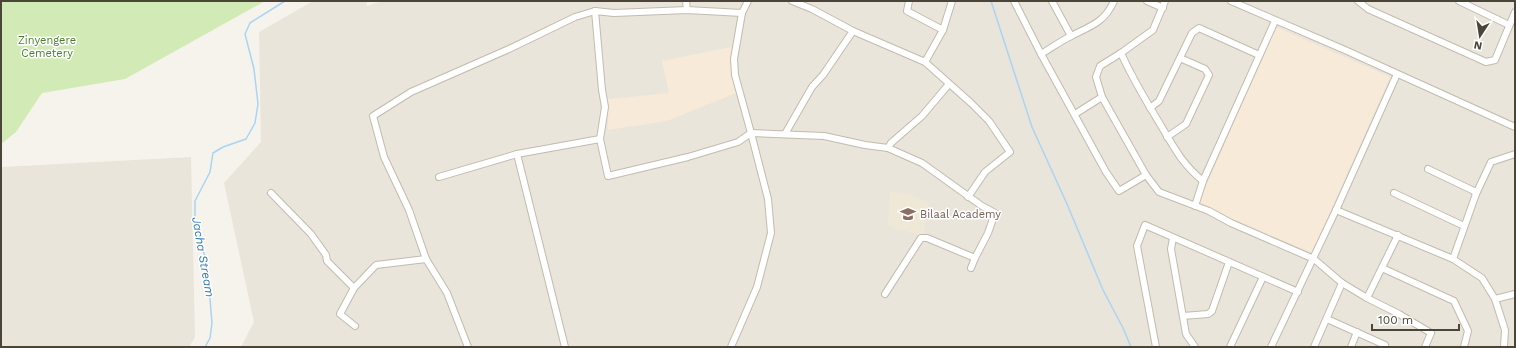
<svg xmlns="http://www.w3.org/2000/svg" width="1516" height="348" viewBox="0 0 1516 348" font-family="'Work Sans',sans-serif">
<style>
.residential{fill:#eae5da}
.commercial{fill:#f7ead8}
.education{fill:#efe8d6}
.green{fill:#d2eab5}
.lines{fill:none;stroke-linecap:round;stroke-linejoin:round}
.stream{stroke:#a9d4f2;stroke-width:1.5}
.minor-casing{stroke:#c2bbae;stroke-width:8}
.minor{stroke:#fff;stroke-width:6}
.labels{text-anchor:middle;dominant-baseline:central;stroke-width:3;stroke-linejoin:round;paint-order:stroke}
.park-label{font-size:11px;fill:#4a7f2a;stroke:#fff}
.education-label{font-size:11px;fill:#785e54;stroke:#fff;text-anchor:start}
.water-label{font-size:12px;font-style:italic;fill:#2e7ab2;stroke:#fff}
</style>
<rect width="100%" height="100%" fill="#f6f3ec"/>
<g class="residential">
<path d="M 313,1 L 366,1 L 367,6 L 382,1 L 1515,1 L 1515,347 L 241,347 L 254,322 L 224,183 L 261,142 L 259,32 Z"/>
<path d="M 191,157 L 195,337 L 189,347 L 1,347 L 1,167 Z"/>
</g>
<g class="commercial">
<path d="M 1276,27 L 1390,77 L 1312,253 L 1198,204 Z"/>
<path d="M 731,47 L 736,93 L 667,121 L 608,130 L 608,99 L 669,93 L 662,61 Z"/>
</g>
<path class="education" d="M 890,191 L 908,194 L 929,203 L 923,236 L 888,226 Z"/>
<path class="green" d="M 1,1 L 265,1 L 125,79 L 42,93 L 16,132 L 1,144 Z"/>
<g class="lines">
<g class="stream">
<path d="M 991,1 L 1032,127 L 1067,204 L 1103,290 L 1123,328 L 1131,347"/>
<path d="M 205,347 L 210,338 L 212,323 L 207,264 L 195,221 L 195,201 L 210,172 L 213,153 L 223,147 L 246,139 L 255,123 L 258,104 L 254,69 L 245,34 L 250,23 L 285,1"/>
</g>
<defs>
<g id="minor">
<path d="M 686,1 L 687,10"/>
<path d="M 792,1 L 812,9 L 853,31"/>
<path d="M 909,1 L 907,11 L 943,30"/>
<path d="M 1014,1 L 1041,54 L 1106,172 L 1119,191 L 1146,175"/>
<path d="M 1052,1 L 1071,36"/>
<path d="M 1147,1 L 1163,8"/>
<path d="M 1165,1 L 1153,30 L 1121,53 L 1100,66 L 1096,77 L 1102,97 L 1146,175 L 1159,192 L 1209,211 L 1231,223 L 1314,259 L 1342,283 L 1367,298 L 1399,314 L 1431,333 L 1425,347"/>
<path d="M 1231,1 L 1345,50 L 1515,127"/>
<path d="M 1358,1 L 1368,9 L 1486,62 L 1495,60 L 1515,12"/>
<path d="M 1459,1 L 1509,25"/>
<path d="M 595,11 L 602,90 L 605,107 L 600,139 L 608,176 L 688,157 L 738,142 L 751,133 L 824,136 L 865,145 L 888,148 L 922,163 L 982,206 L 995,213 L 988,233 L 975,258 L 927,238 L 921,238 L 885,294"/>
<path d="M 1121,53 C 1132,78 1146,101 1160,124 C 1173,146 1182,164 1203,181"/>
<path d="M 1041,54 C 1051,48 1061,41 1071,36 C 1091,26 1105,22 1114,1"/>
<path d="M 925,62 L 943,30 L 952,1"/>
<path d="M 1150,108 L 1159,101 L 1192,33 L 1199,28 L 1259,55"/>
<path d="M 1075,114 L 1102,97"/>
<path d="M 785,134 L 812,87 L 823,75 L 853,31 L 925,62 L 971,103 L 989,121 L 1010,152 L 985,172 L 968,197"/>
<path d="M 1167,137 L 1186,124 L 1209,75 L 1205,69 L 1180,58"/>
<path d="M 888,148 L 891,143 L 922,116 L 949,84"/>
<path d="M 517,154 L 565,347"/>
<path d="M 1428,169 L 1474,191 L 1476,194"/>
<path d="M 439,177 L 517,154 L 600,139"/>
<path d="M 271,193 L 311,234 L 326,255 L 327,261 L 354,288"/>
<path d="M 1394,193 L 1464,226"/>
<path d="M 1195,206 L 1203,181 L 1275,21"/>
<path d="M 1336,210 L 1453,259 L 1482,278 L 1495,299 L 1505,330 L 1504,347"/>
<path d="M 1173,238 L 1171,249 L 1186,334 L 1195,347"/>
<path d="M 1453,259 L 1476,194 L 1491,162 L 1515,154"/>
<path d="M 971,268 L 975,258"/>
<path d="M 1382,268 L 1454,301 L 1468,331 L 1464,347"/>
<path d="M 1367,298 L 1398,235"/>
<path d="M 1495,299 L 1515,294"/>
<path d="M 1183,316 L 1208,314 L 1212,311 L 1229,262"/>
<path d="M 1327,319 L 1385,345 L 1385,347"/>
<path d="M 355,326 L 340,314 L 354,288 L 376,265 L 426,259"/>
<path d="M 468,347 L 447,293 L 426,259 L 409,210 L 384,157 L 373,116 L 411,92 L 509,49 L 575,17 L 595,11 L 614,13 L 687,10 L 742,13"/>
<path d="M 731,347 L 757,287 L 771,233 L 768,199 L 751,133 L 735,75 L 734,59 L 742,13 L 748,1"/>
<path d="M 1156,347 L 1137,246 L 1145,225 L 1298,292"/>
<path d="M 1230,347 L 1263,277"/>
<path d="M 1271,347 L 1336,210 L 1397,74"/>
<path d="M 1314,347 L 1342,283"/>
<path d="M 1351,347 L 1357,332"/>
</g>
</defs>
<use href="#minor" class="minor-casing"/>
<use href="#minor" class="minor"/>
</g>
<defs>
<symbol id="school-bare" viewBox="-9 -9 18 18"><path d="M0-5L7-2L0 1L-7-2ZM-4 1L0 2.5L4 1V4Q0 6-4 4Z" fill="#8d6e63" stroke="#fff" stroke-width="2.5" paint-order="stroke"/></symbol>
</defs>
<g fill-rule="evenodd">
<use href="#school-bare" x="897" y="203" width="22" height="22"/>
</g>
<g class="labels">
<g class="park-label">
<text x="47" y="40">Zinyengere<tspan x="47" dy="13">Cemetery</tspan></text>
</g>
<g class="education-label">
<text x="920" y="214">Bilaal Academy</text>
</g>
<g class="water-label">
<text transform="translate(203 257) rotate(80)">Jacha Stream</text>
</g>
</g>
<rect width="1516" height="348" fill="none" stroke="#4b4439" stroke-width="4"/>
<g transform="translate(1480 36) rotate(192)" stroke="#ffffff" stroke-width="3" paint-order="stroke">
<path d="M0-3L7 15L0 10L-7 15Z" fill="#4b4439"/>
<text y="-6" font-size="11" font-weight="bold" text-anchor="middle" fill="#4b4439">N</text>
</g>
<path d="M1372 324v6h87v-6" fill="none" stroke="#4b4439" stroke-width="2"/>
<text x="1378" y="324" font-size="12" fill="#4b4439" stroke="#ffffff" stroke-width="3" paint-order="stroke">100 m</text>
</svg>
